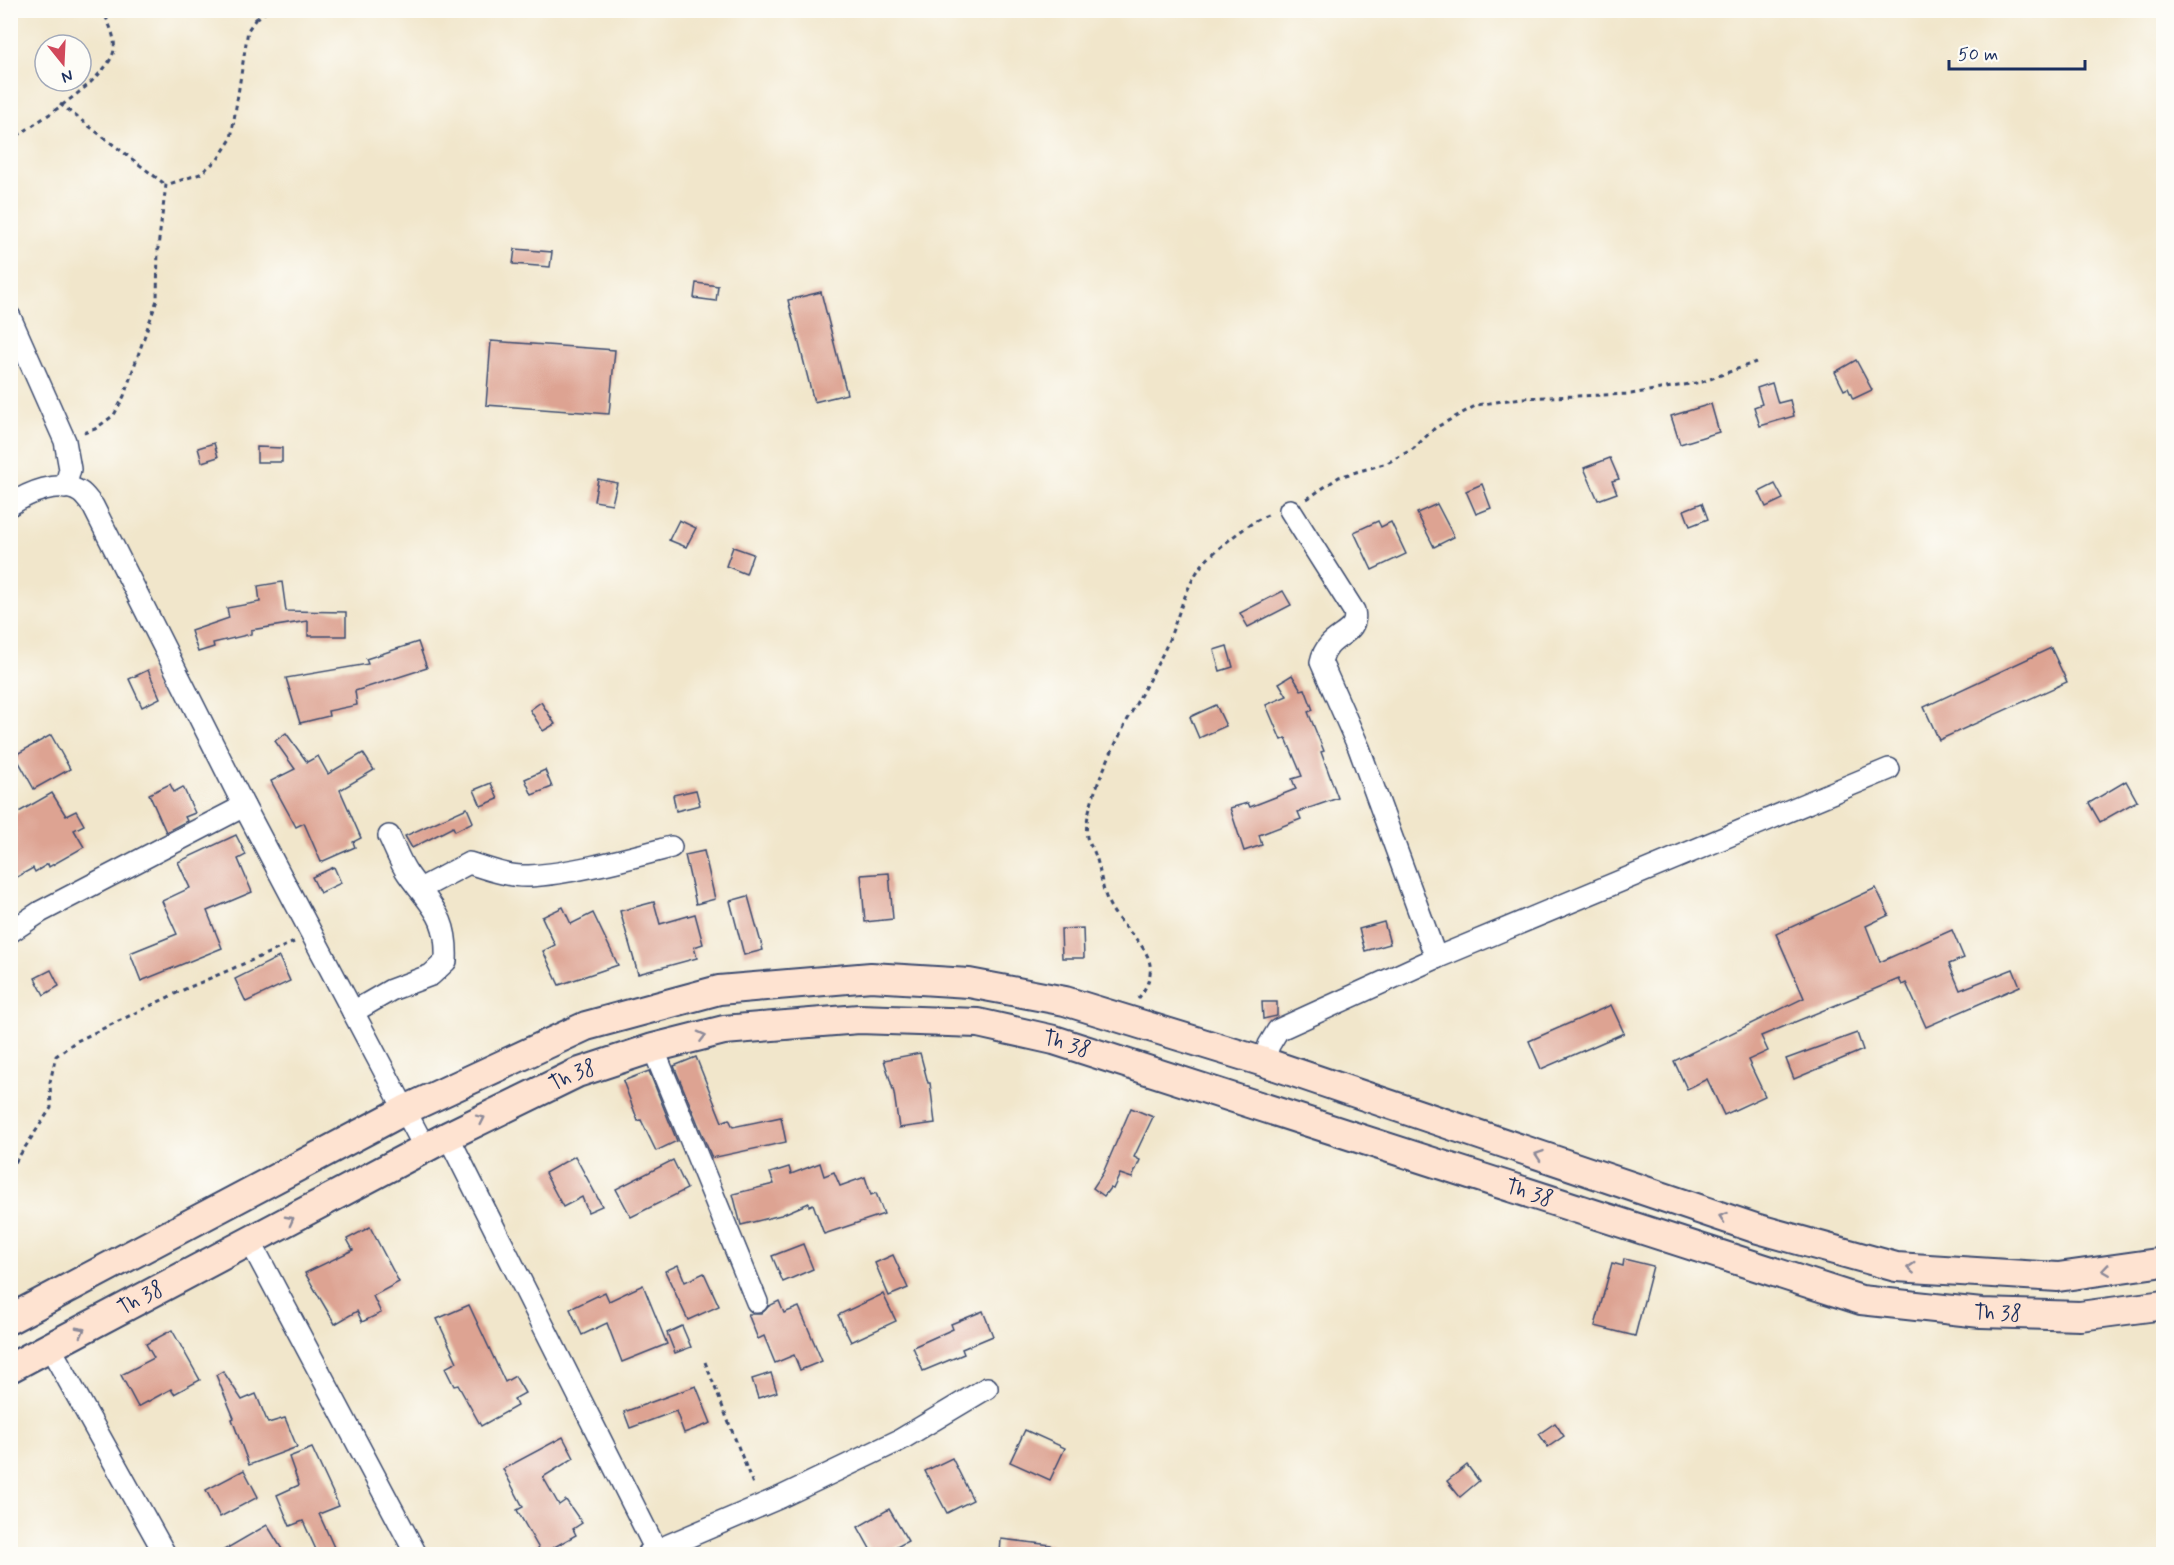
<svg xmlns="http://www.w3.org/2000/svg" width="2174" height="1565" viewBox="0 0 2174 1565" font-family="Mynerve,sans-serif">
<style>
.building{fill:#dda392}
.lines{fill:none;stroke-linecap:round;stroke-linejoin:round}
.street-casing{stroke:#3b4a6e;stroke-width:24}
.secondary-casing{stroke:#3b4a6e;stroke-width:32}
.path{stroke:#3b4a6e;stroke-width:3;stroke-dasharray:4.5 4.5;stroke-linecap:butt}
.street{stroke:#fff;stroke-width:21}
.secondary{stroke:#fee3d1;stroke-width:28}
.oneway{stroke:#8c8998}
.labels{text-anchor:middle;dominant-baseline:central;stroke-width:6;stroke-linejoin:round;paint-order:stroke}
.street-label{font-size:21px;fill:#1b2f5e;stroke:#fdfcf7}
</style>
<rect width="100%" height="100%" fill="#fdfcf7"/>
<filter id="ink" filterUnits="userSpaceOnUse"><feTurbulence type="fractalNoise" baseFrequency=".0167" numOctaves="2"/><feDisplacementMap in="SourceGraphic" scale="12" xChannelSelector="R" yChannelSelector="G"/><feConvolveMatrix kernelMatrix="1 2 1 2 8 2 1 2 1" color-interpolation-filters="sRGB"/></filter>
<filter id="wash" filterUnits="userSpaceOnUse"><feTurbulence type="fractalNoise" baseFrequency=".008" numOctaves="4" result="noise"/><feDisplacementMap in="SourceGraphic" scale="24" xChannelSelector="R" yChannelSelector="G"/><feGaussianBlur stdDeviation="1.35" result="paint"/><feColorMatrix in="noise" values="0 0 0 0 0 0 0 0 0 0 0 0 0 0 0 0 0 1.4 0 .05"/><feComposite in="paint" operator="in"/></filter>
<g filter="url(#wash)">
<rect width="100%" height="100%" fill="#f1e6cb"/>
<g id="blocks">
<g class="building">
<path d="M 515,249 L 552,252 L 550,267 L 513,264 Z"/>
<path d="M 696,283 L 718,286 L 716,301 L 694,298 Z"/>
<path d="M 821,292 L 847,394 L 814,402 L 788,300 Z"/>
<path d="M 491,341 L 615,350 L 609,414 L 486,405 Z"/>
<path d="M 1856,360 L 1872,390 L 1853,399 L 1848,388 L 1844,390 L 1835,372 Z"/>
<path d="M 1772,383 L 1778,403 L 1790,400 L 1794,416 L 1760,426 L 1754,407 L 1762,404 L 1757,388 Z"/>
<path d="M 1711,404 L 1719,432 L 1680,444 L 1671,416 Z"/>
<path d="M 214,443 L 218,457 L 202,462 L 198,448 Z"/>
<path d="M 257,447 L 282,448 L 282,462 L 257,462 Z"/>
<path d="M 1610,458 L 1619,479 L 1612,481 L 1617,493 L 1598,500 L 1584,468 Z"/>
<path d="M 598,479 L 617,483 L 612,504 L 594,501 Z"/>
<path d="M 1482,484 L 1491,508 L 1476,514 L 1466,491 Z"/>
<path d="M 1775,484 L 1783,499 L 1766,507 L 1759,492 Z"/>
<path d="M 1702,503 L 1708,519 L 1690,526 L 1684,510 Z"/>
<path d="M 1437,504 L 1454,537 L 1434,547 L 1417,513 Z"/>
<path d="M 679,520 L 696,528 L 686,547 L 669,540 Z"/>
<path d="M 1378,521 L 1381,527 L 1391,522 L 1406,554 L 1372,570 L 1354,532 Z"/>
<path d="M 733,547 L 753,554 L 746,574 L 726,566 Z"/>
<path d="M 282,582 L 286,611 L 346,612 L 346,636 L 308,636 L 308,621 L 251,630 L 251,634 L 213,643 L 214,647 L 198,652 L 191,631 L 229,618 L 227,608 L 260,602 L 258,586 Z"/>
<path d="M 1283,591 L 1291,605 L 1248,627 L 1240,613 Z"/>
<path d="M 418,642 L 427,668 L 355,691 L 357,705 L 328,711 L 329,716 L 300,723 L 286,678 L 368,664 L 366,659 Z"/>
<path d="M 1227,646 L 1233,667 L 1220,671 L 1214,650 Z"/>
<path d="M 2051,648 L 2067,682 L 1939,740 L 1924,707 Z"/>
<path d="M 148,670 L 160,698 L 142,707 L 129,679 Z"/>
<path d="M 1292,675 L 1301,690 L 1305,689 L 1313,710 L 1308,712 L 1324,751 L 1321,752 L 1338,798 L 1298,812 L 1301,819 L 1259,835 L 1262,845 L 1244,851 L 1230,808 L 1248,803 L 1250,807 L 1296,789 L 1292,779 L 1302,776 L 1286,738 L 1281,740 L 1266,705 L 1287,696 L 1279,683 Z"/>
<path d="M 541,702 L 555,724 L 543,731 L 530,710 Z"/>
<path d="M 1216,705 L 1226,726 L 1199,738 L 1190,717 Z"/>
<path d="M 286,733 L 307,762 L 318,756 L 328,774 L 363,753 L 374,770 L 340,790 L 361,838 L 353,842 L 355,847 L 321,862 L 304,823 L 296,827 L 271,781 L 295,769 L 275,741 Z"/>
<path d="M 51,735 L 70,769 L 34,789 L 15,755 Z"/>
<path d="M 545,770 L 552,787 L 532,795 L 525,779 Z"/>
<path d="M 2126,781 L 2137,801 L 2100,822 L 2089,803 Z"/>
<path d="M 491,783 L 498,799 L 481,806 L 474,790 Z"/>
<path d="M 170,784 L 174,792 L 183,787 L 195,813 L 185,817 L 187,821 L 166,832 L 149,794 Z"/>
<path d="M 696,790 L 700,805 L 676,811 L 673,795 Z"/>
<path d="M 52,793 L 66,816 L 76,811 L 84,825 L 74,830 L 84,847 L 49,867 L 48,864 L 35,872 L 33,868 L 10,881 L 10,817 Z"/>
<path d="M 467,808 L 473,822 L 455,831 L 453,827 L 412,848 L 405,836 Z"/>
<path d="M 236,835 L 246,855 L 238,859 L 252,892 L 207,911 L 222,948 L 141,981 L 130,953 L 177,934 L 162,901 L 190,888 L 178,862 Z"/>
<path d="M 704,851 L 715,899 L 696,904 L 685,855 Z"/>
<path d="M 334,867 L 341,883 L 320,893 L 312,877 Z"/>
<path d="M 889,873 L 893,919 L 865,922 L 861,875 Z"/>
<path d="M 1876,888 L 1889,915 L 1866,926 L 1880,962 L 1952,930 L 1964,958 L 1949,964 L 1960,990 L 2013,969 L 2020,986 L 1926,1027 L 1906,983 L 1902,985 L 1899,979 L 1761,1036 L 1768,1051 L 1748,1060 L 1765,1096 L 1724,1115 L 1707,1079 L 1687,1089 L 1674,1061 L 1804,998 L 1776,934 Z"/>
<path d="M 748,896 L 763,950 L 744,955 L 730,901 Z"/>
<path d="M 654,902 L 660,924 L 695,914 L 703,944 L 694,947 L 697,958 L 638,974 L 620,911 Z"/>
<path d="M 563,907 L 571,924 L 593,913 L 618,965 L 559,985 L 543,951 L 555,945 L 542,917 Z"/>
<path d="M 1384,922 L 1390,944 L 1365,951 L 1359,929 Z"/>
<path d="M 1083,928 L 1084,958 L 1062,958 L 1061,929 Z"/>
<path d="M 279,957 L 290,981 L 246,1002 L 235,979 Z"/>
<path d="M 51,970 L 59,986 L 44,995 L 35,978 Z"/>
<path d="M 1262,1002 L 1277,1002 L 1277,1016 L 1263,1019 Z"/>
<path d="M 1611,1005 L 1624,1033 L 1541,1069 L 1529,1041 Z"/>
<path d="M 1857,1033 L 1863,1050 L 1794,1079 L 1786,1059 Z"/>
<path d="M 920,1053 L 928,1083 L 930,1083 L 935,1123 L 899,1128 L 894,1093 L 884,1060 Z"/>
<path d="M 696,1057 L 722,1122 L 729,1119 L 733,1127 L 781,1117 L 786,1142 L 712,1158 L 674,1066 Z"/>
<path d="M 649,1071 L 677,1141 L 656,1151 L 641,1120 L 638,1121 L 623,1081 Z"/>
<path d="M 1131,1108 L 1153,1117 L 1134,1157 L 1140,1160 L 1132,1178 L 1120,1174 L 1113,1189 L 1110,1188 L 1104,1196 L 1093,1188 L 1103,1173 Z"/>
<path d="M 575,1156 L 602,1206 L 588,1212 L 582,1197 L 563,1207 L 545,1173 Z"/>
<path d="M 673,1160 L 687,1189 L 631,1217 L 616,1189 Z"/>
<path d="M 820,1163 L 824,1176 L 834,1172 L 840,1186 L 865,1177 L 871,1195 L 876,1193 L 884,1214 L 824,1234 L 813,1204 L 809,1206 L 809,1203 L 781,1215 L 741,1225 L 733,1194 L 774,1184 L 770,1173 L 789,1167 L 791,1174 Z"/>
<path d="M 370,1227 L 399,1282 L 373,1296 L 381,1313 L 362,1322 L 357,1311 L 335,1324 L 305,1273 L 353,1250 L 347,1239 Z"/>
<path d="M 803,1244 L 813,1269 L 783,1282 L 772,1256 Z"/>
<path d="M 893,1255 L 908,1288 L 889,1296 L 875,1263 Z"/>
<path d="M 1624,1259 L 1653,1266 L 1635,1336 L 1595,1326 L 1612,1263 L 1623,1266 Z"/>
<path d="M 678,1265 L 685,1282 L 704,1273 L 719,1306 L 688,1320 L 665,1271 Z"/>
<path d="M 643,1285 L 667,1344 L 622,1362 L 607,1323 L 582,1335 L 570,1309 L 605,1292 L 609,1301 Z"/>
<path d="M 883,1294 L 896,1321 L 851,1342 L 838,1315 Z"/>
<path d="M 779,1301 L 784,1313 L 799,1307 L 822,1361 L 800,1370 L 794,1355 L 775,1363 L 764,1336 L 758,1339 L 748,1314 L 761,1314 L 769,1306 Z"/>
<path d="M 469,1305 L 505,1382 L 515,1376 L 525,1393 L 514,1399 L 517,1406 L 481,1426 L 458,1385 L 454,1386 L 445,1368 L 457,1362 L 437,1319 Z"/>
<path d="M 983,1311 L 993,1336 L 962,1349 L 964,1354 L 923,1371 L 913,1347 L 953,1329 L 951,1324 Z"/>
<path d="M 682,1326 L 691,1347 L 675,1353 L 667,1333 Z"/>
<path d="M 172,1330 L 200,1380 L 174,1394 L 171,1389 L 138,1407 L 121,1375 L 154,1358 L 146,1344 Z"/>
<path d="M 223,1371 L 242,1400 L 256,1394 L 268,1423 L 285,1418 L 297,1447 L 249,1465 L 232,1419 L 234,1418 L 216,1375 Z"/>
<path d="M 771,1373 L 777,1392 L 758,1398 L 752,1379 Z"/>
<path d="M 696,1386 L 711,1423 L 684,1433 L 676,1411 L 630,1428 L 624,1412 Z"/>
<path d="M 1555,1423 L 1564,1436 L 1548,1447 L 1539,1434 Z"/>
<path d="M 1025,1430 L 1065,1448 L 1050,1480 L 1010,1462 Z"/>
<path d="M 563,1437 L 574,1458 L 543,1477 L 559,1505 L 566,1500 L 582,1523 L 573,1529 L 576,1535 L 542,1554 L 517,1510 L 523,1507 L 503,1469 Z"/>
<path d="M 312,1448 L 339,1506 L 319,1514 L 337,1554 L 318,1554 L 303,1521 L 290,1526 L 277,1495 L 299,1485 L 289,1457 Z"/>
<path d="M 952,1458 L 973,1500 L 947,1513 L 925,1471 Z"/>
<path d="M 1467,1465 L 1479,1481 L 1460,1497 L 1447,1481 Z"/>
<path d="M 244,1470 L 258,1497 L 220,1517 L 206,1490 Z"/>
<path d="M 889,1509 L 908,1541 L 884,1554 L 873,1554 L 858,1527 Z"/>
<path d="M 267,1525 L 285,1554 L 217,1554 Z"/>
<path d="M 1001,1539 L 1051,1545 L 1050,1554 L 1000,1554 Z"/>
</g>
</g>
</g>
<g filter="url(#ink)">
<use href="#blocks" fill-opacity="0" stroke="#3b4a6e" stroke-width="1.5"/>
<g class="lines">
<defs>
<g id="street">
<path d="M 10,317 L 65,441 L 70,469 L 65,488"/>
<path d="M 10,505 C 28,493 59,479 80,492 C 85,495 89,502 93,506 L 244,806 L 425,1148"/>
<path d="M 1290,510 L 1354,611 C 1360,637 1327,632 1321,662 L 1359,748 L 1436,958"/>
<path d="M 420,889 L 469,863 C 488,869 509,877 529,876 C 571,874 629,858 671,847"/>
<path d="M 10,932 L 40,912 L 244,806"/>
<path d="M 353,1012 L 391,990 L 431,975 L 446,961 C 448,916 432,908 408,874 C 400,863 395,848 389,836"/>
<path d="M 653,1048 L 757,1302"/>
<path d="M 1264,1062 L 1269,1045 L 1278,1030 L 1436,958 L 1889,769"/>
<path d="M 448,1136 L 658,1554"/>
<path d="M 250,1241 L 416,1554"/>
<path d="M 50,1347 L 165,1554"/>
<path d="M 648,1554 L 781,1497 L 900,1440 L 987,1388"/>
</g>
<g id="secondary">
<path d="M 10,1319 L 405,1110 L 586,1026 L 719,990 L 871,977 L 969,983 L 1065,1001 L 1264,1062 L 1755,1228 L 1896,1267 L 2058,1277 L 2164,1262"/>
<path id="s1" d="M 10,1368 L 448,1136 L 577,1073 L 653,1048 L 724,1030 L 859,1019 L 978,1023 L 1054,1040 L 1861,1300 L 1981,1313 L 2080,1316 L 2164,1305"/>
</g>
</defs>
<use href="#street" class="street-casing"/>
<use href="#secondary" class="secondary-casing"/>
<g class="path">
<path d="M 256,19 L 269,10"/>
<path d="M 60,104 L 166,185"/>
<path d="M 10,141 C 35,123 109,79 114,50 C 116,36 108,23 103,10"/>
<path d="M 84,433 L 95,429 L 114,415 L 124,396 L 157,300 L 158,247 L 166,185 L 200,174 L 218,159 L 231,139 L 248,30 L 255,20 L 253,10"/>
<path d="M 1307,499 L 1339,477 L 1387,463 L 1413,449 L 1435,428 L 1477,405 L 1521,398 L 1631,394 L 1702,382 L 1756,362"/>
<path d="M 1138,999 C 1173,953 1124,938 1108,902 C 1101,887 1101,869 1095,854 C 1093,848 1088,843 1087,837 C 1080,796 1144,692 1163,653 C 1176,627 1183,592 1199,569 C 1209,554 1254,518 1271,514"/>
<path d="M 10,1170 L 51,1108 L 50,1082 L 56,1056 L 75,1042 L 183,990 L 294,942"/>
<path d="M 705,1362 L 754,1487"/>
</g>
<use href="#street" class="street"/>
<use href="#secondary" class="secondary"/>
</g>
<defs><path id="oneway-chevron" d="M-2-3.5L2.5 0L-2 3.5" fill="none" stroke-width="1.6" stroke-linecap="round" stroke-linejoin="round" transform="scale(1.5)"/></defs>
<g class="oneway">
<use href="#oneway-chevron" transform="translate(702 1036) rotate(-14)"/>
<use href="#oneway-chevron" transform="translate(481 1119) rotate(-26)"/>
<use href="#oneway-chevron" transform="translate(1539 1155) rotate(-161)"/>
<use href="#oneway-chevron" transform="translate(1723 1217) rotate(-161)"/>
<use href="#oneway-chevron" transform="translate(290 1220) rotate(-28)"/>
<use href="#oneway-chevron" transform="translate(1911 1268) rotate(-176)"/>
<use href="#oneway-chevron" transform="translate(2106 1270) rotate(172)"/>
<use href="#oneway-chevron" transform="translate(81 1331) rotate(-28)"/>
</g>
</g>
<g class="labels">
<g class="street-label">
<text stroke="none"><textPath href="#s1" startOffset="1138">Th 38</textPath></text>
<text stroke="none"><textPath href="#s1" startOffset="634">Th 38</textPath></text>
<text stroke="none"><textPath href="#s1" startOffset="1624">Th 38</textPath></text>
<text stroke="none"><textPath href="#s1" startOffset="148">Th 38</textPath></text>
<text stroke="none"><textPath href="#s1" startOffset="2110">Th 38</textPath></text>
</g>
</g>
<rect width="2174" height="1565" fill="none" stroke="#fdfcf7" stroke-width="36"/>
<g transform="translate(63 63) rotate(162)"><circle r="28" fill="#fdfcf7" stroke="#a3aaba" stroke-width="1.5"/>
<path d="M0-4.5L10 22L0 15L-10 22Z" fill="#d1495b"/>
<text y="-9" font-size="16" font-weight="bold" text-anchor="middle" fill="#1b2f5e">N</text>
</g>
<path d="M1949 60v9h136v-9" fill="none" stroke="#1b2f5e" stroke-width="3"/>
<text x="1958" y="60" font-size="18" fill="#1b2f5e" stroke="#fdfcf7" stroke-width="4.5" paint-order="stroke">50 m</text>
</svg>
